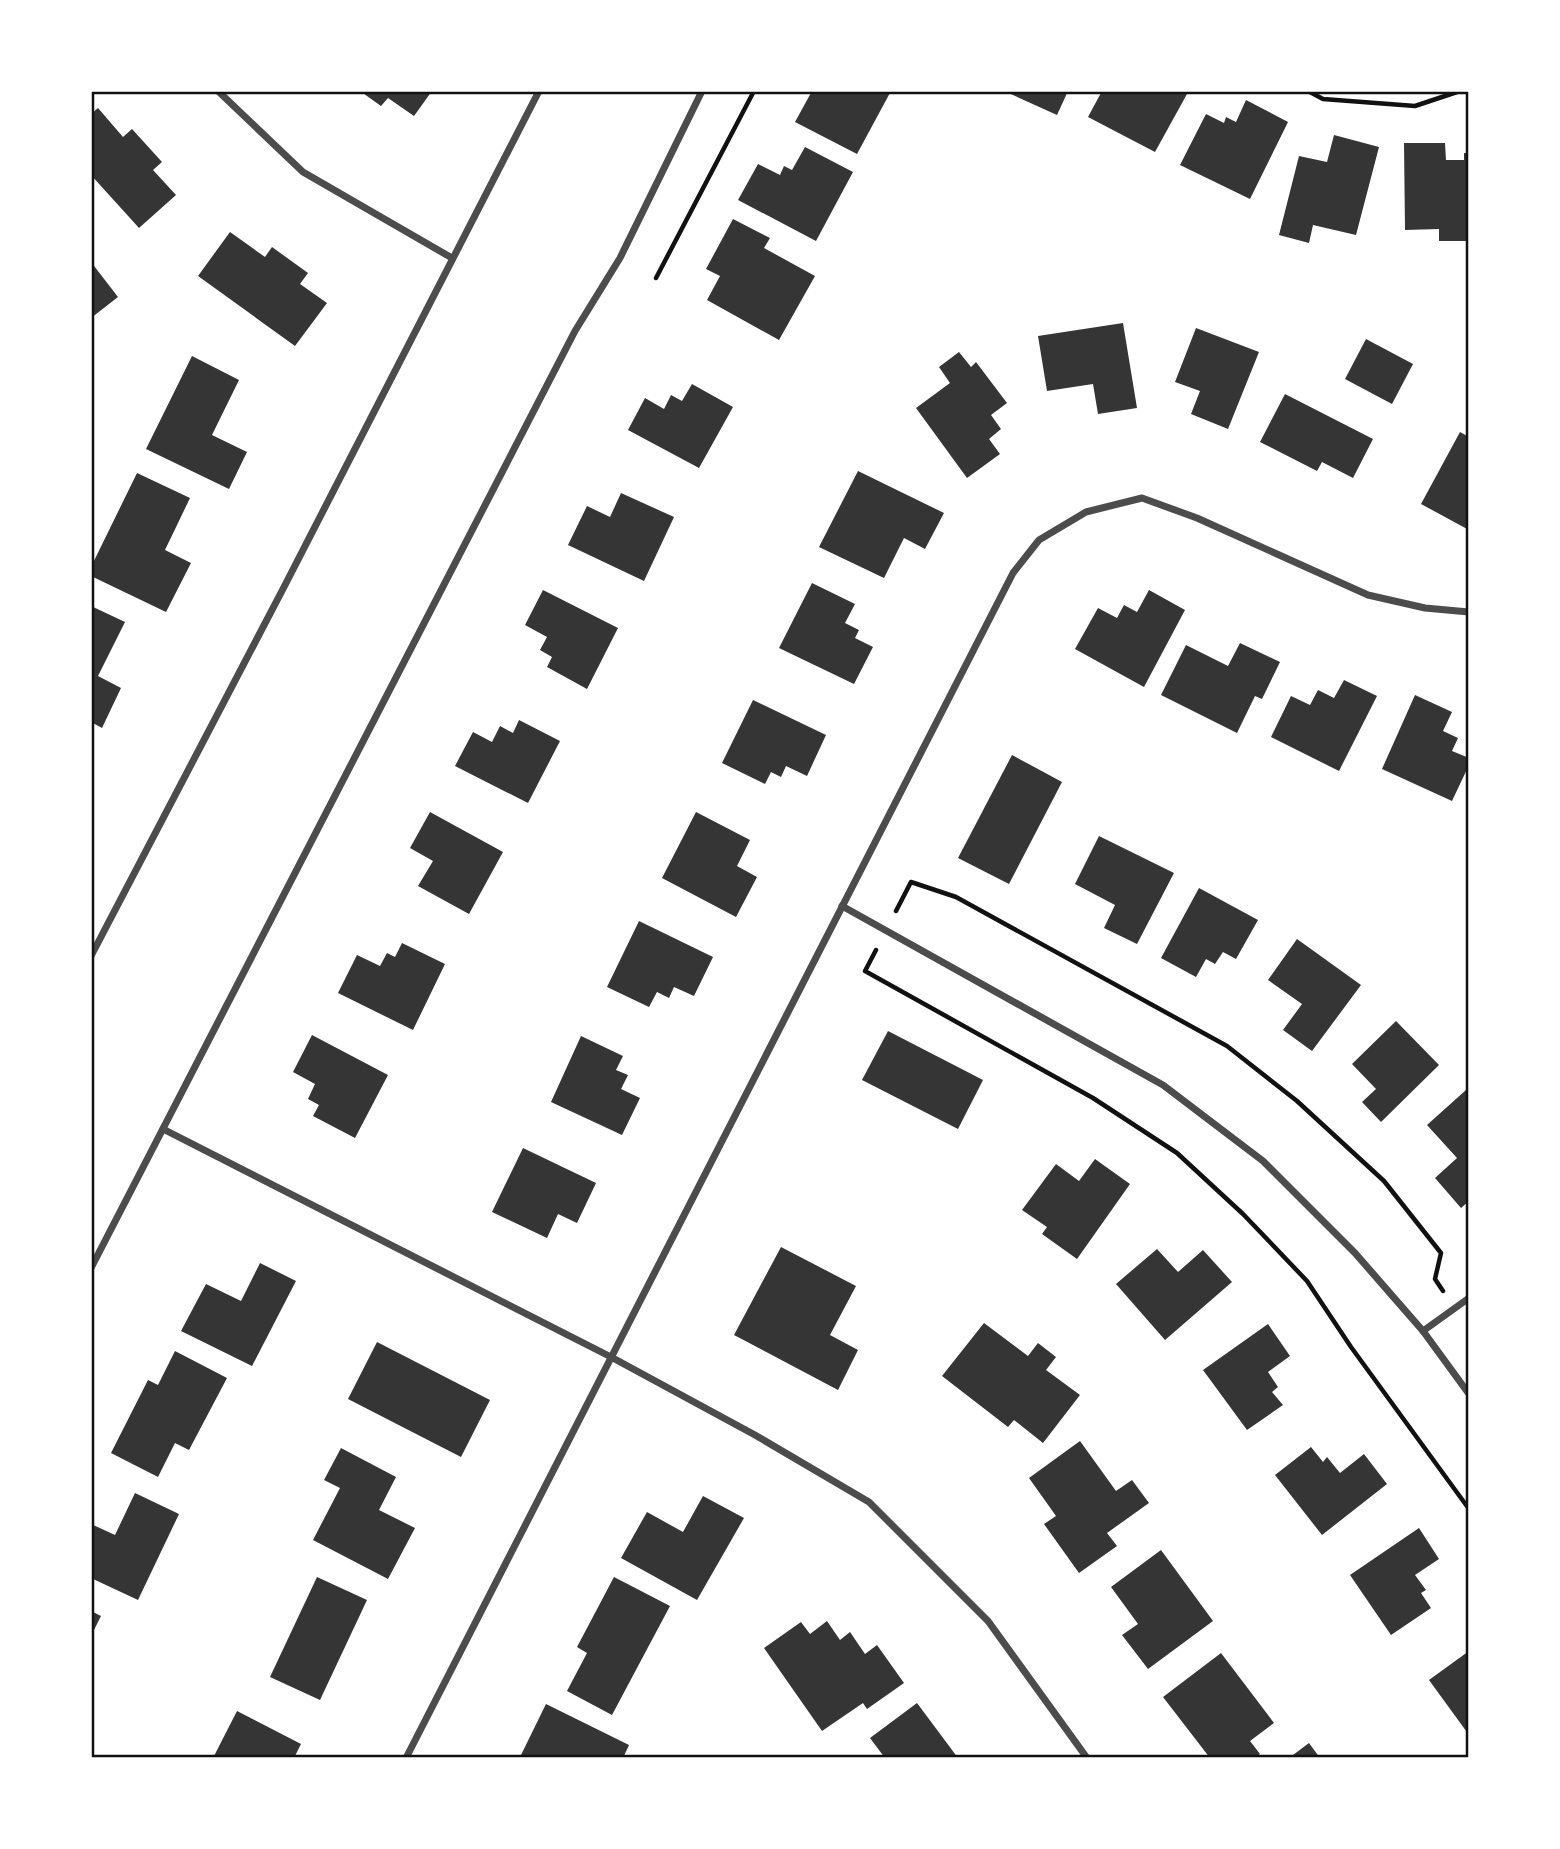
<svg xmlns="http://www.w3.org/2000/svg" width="1560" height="1849" viewBox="0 0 1560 1849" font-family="'Source Serif 4',serif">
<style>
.building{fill:#353535}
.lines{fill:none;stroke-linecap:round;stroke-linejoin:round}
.path{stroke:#111;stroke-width:4.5}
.minor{stroke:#4c4c4c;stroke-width:7}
.neatline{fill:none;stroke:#111;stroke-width:2.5}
</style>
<rect width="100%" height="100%" fill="#fff"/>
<g class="building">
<path d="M 360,91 L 432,91 L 414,116 L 388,98 L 381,106 Z"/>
<path d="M 812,91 L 891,91 L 857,154 L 795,122 Z"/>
<path d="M 1004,91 L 1068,91 L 1057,115 Z"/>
<path d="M 1102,91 L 1182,91 L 1187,94 L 1155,152 L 1088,117 Z"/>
<path d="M 1246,100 L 1288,122 L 1250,199 L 1180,165 L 1206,114 L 1224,123 L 1226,117 L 1236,122 Z"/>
<path d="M 98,108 L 123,137 L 132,129 L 162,162 L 153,170 L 176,195 L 139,228 L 91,175 L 91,114 Z"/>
<path d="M 1334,135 L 1379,147 L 1356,235 L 1313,225 L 1309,243 L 1279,235 L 1299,156 L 1327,162 Z"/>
<path d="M 1404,143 L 1445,143 L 1446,160 L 1464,160 L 1464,153 L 1469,153 L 1469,241 L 1439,241 L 1439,229 L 1405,230 Z"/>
<path d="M 805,147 L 853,172 L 816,241 L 738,200 L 758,164 L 780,175 L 784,166 L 792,170 Z"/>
<path d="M 733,219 L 770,238 L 764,248 L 815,276 L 779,340 L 707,300 L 720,276 L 706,269 Z"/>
<path d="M 230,232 L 265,257 L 272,247 L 308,273 L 300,284 L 327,303 L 295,346 L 198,276 Z"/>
<path d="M 91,262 L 118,297 L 91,318 Z"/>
<path d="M 1123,323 L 1137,408 L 1098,414 L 1093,384 L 1047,391 L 1038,336 Z"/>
<path d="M 1196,328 L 1259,352 L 1228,429 L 1191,414 L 1200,391 L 1175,382 Z"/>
<path d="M 1366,339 L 1413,364 L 1392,404 L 1345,379 Z"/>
<path d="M 959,352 L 971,367 L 976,362 L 1007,403 L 991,415 L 1001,429 L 989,439 L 1000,454 L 967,478 L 916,408 L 950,383 L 939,367 Z"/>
<path d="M 192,356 L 239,380 L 212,435 L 247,452 L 229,489 L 146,449 Z"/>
<path d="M 692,384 L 733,407 L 699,468 L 628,430 L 645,398 L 664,409 L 671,395 L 682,401 Z"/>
<path d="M 1285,394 L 1373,439 L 1353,478 L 1322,462 L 1317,471 L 1260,442 Z"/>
<path d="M 1460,432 L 1469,437 L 1469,530 L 1421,504 Z"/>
<path d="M 858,471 L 944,513 L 925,549 L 904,538 L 884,578 L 819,547 Z"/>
<path d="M 137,473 L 190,498 L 165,550 L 191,563 L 166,612 L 91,576 L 91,567 Z"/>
<path d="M 621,493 L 674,517 L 644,581 L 568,545 L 587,506 L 610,517 Z"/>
<path d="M 812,583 L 855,604 L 845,623 L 859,630 L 855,638 L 873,647 L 854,684 L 779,648 Z"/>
<path d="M 543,590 L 618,628 L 587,689 L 547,667 L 552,657 L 540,650 L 547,637 L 525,625 Z"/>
<path d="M 1149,590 L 1185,610 L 1144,687 L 1075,649 L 1098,608 L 1117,618 L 1124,605 L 1137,612 Z"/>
<path d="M 91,606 L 125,622 L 98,676 L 121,688 L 102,728 L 91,722 Z"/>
<path d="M 1240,643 L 1280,662 L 1262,699 L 1255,696 L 1237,733 L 1161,695 L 1186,645 L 1228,666 Z"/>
<path d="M 1344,680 L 1377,696 L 1339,771 L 1271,737 L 1291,696 L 1310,705 L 1318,690 L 1334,698 Z"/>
<path d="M 1415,695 L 1452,712 L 1443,731 L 1458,738 L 1452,751 L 1469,758 L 1469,765 L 1452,801 L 1382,769 Z"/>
<path d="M 753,700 L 826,735 L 807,776 L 786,766 L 781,777 L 771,772 L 765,784 L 722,763 Z"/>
<path d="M 519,720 L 560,741 L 528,803 L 455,766 L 473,732 L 492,742 L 500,726 L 513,733 Z"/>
<path d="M 1012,755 L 1062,782 L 1009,884 L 958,858 Z"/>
<path d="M 430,812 L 503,852 L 469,914 L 418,886 L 433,861 L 410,848 Z"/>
<path d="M 696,812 L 750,840 L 737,866 L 757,877 L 736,917 L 662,878 Z"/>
<path d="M 1099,836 L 1174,873 L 1137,944 L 1104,928 L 1115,905 L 1075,884 Z"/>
<path d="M 1199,888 L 1258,920 L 1236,959 L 1223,952 L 1215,964 L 1206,959 L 1196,977 L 1161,958 Z"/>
<path d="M 639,921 L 713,957 L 694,996 L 674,987 L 669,998 L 657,992 L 649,1007 L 607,987 Z"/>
<path d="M 1297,939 L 1361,985 L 1312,1051 L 1283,1030 L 1302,1004 L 1268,980 Z"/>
<path d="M 402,943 L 445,964 L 413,1030 L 338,993 L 357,955 L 380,966 L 387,953 L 395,957 Z"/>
<path d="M 1396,1021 L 1439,1065 L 1381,1122 L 1362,1102 L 1376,1089 L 1352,1064 Z"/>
<path d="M 888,1031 L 983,1080 L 958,1129 L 862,1080 Z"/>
<path d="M 312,1035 L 388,1075 L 355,1138 L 313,1116 L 319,1105 L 308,1099 L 315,1084 L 293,1072 Z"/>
<path d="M 581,1036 L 623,1056 L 616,1070 L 628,1075 L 621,1089 L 640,1098 L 622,1135 L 551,1102 Z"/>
<path d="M 1466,1090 L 1469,1093 L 1469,1201 L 1461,1208 L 1435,1178 L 1457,1158 L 1427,1125 Z"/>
<path d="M 523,1148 L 596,1183 L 577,1223 L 558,1214 L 547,1238 L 492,1212 Z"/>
<path d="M 1095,1159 L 1130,1184 L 1077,1259 L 1042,1234 L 1047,1227 L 1022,1210 L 1056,1164 L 1079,1181 Z"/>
<path d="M 781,1247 L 856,1286 L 830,1335 L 858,1350 L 838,1390 L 734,1335 Z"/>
<path d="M 1157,1249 L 1178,1272 L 1203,1250 L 1232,1282 L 1165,1340 L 1116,1284 Z"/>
<path d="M 260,1263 L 296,1281 L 252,1366 L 181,1331 L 206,1284 L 241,1301 Z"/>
<path d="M 984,1323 L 1028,1356 L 1038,1343 L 1056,1357 L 1046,1370 L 1080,1395 L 1043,1443 L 1014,1420 L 1008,1427 L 942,1376 Z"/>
<path d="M 1268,1324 L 1290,1356 L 1268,1372 L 1278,1387 L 1272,1392 L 1283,1405 L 1247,1430 L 1203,1370 Z"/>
<path d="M 377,1342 L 490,1400 L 461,1457 L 348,1399 Z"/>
<path d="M 175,1351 L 227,1378 L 189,1450 L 175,1443 L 158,1477 L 111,1453 L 148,1380 L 158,1385 Z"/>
<path d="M 1080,1441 L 1116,1491 L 1132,1480 L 1149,1503 L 1107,1533 L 1117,1546 L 1079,1573 L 1044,1524 L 1056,1516 L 1029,1478 Z"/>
<path d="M 1311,1447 L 1323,1462 L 1327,1457 L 1340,1473 L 1364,1454 L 1387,1484 L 1322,1535 L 1275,1475 Z"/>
<path d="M 341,1448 L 396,1477 L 379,1510 L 415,1528 L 388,1579 L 313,1540 L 340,1488 L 324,1480 Z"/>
<path d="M 135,1493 L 179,1514 L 138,1600 L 91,1578 L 91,1524 L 115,1535 Z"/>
<path d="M 703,1496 L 744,1518 L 697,1600 L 621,1558 L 647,1512 L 683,1532 Z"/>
<path d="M 1419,1528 L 1439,1559 L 1415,1575 L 1426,1590 L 1421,1593 L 1431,1608 L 1391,1635 L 1350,1575 Z"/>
<path d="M 1161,1550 L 1213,1621 L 1148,1669 L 1122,1635 L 1138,1624 L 1111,1587 Z"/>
<path d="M 317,1577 L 367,1600 L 320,1700 L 270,1677 Z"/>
<path d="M 614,1577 L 670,1606 L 612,1715 L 567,1691 L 587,1653 L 577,1647 Z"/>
<path d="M 91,1611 L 101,1616 L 91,1636 Z"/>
<path d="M 827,1621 L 840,1640 L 850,1632 L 865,1654 L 877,1645 L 904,1683 L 867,1709 L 863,1703 L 822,1731 L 764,1648 L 801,1622 L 810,1634 Z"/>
<path d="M 1469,1651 L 1469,1735 L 1429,1680 Z"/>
<path d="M 1221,1653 L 1274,1723 L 1250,1741 L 1260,1754 L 1254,1758 L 1210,1758 L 1163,1697 Z"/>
<path d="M 917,1703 L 958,1758 L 885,1758 L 870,1738 Z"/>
<path d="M 546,1704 L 629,1745 L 623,1758 L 528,1758 L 521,1755 Z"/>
<path d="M 237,1711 L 301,1744 L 294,1758 L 213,1758 Z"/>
<path d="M 1309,1743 L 1320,1758 L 1289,1758 Z"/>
</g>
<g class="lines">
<g class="path">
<path d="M 1308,91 L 1323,99 L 1415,106 L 1460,91"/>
<path d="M 656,278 L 754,91"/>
<path d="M 896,911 L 911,882 L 956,897 L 1227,1046 L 1297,1101 L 1384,1181 L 1441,1253 L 1435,1279 L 1443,1291"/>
<path d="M 876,950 L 865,971 L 1093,1098 L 1177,1153 L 1243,1214 L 1307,1281 L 1351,1347 L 1469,1509"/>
</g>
<g class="minor">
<path d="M 218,91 L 303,172 L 452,258"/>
<path d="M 842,906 L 1163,1085 L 1263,1161 L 1355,1253 L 1423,1331 L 1469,1394"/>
<path d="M 91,956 L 284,587 L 539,91"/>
<path d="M 163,1129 L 611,1357 L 755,1435 L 869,1502 L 988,1621 L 1087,1758"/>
<path d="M 91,1268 L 575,331 L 620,258 L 702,91"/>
<path d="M 1423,1331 L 1469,1298"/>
<path d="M 406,1758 L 1013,573 L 1039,540 L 1086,512 L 1142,498 L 1197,518 L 1368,595 L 1425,608 L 1469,612"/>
</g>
</g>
<rect width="1560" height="1849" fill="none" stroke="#ffffff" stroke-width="186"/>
<rect x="93" y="93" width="1374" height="1663" class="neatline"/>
</svg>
